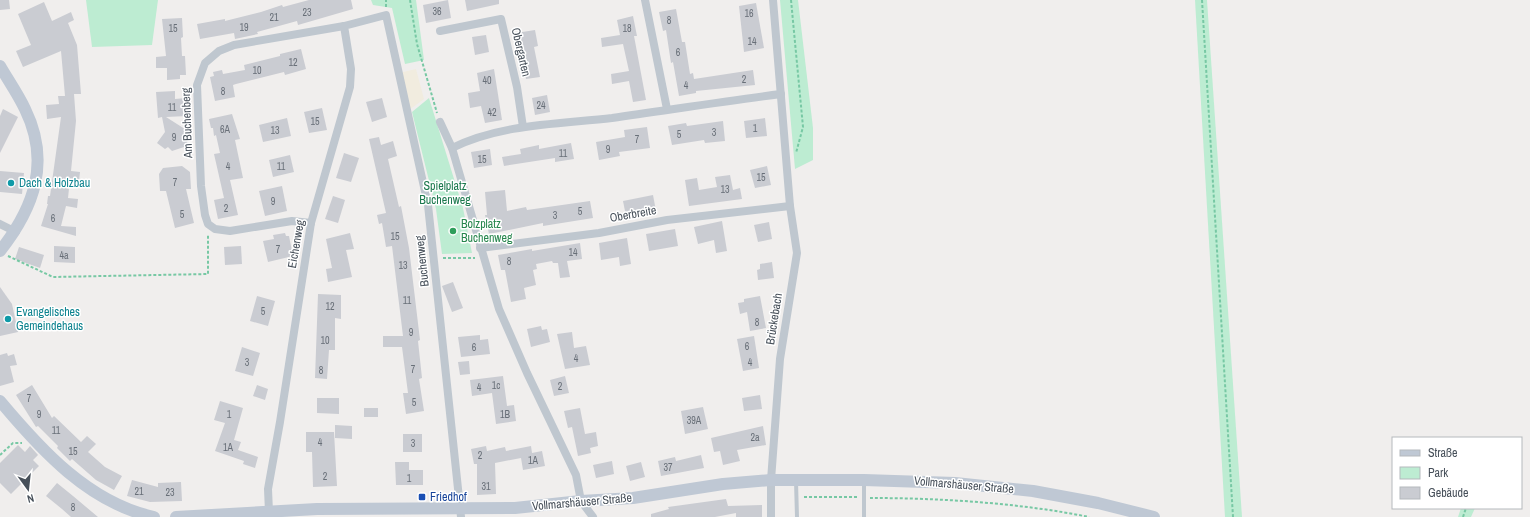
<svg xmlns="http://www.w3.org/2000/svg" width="1530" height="517" viewBox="0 0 1530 517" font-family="'Archivo Narrow',sans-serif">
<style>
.green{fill:#bdecd2}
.sand{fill:#f1ecdf}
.building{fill:#caccd2}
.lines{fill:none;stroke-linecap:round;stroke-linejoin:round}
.path{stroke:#77c8a4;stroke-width:2;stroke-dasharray:3 2;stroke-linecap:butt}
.service{stroke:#bfc7cf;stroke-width:4}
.minor{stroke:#bfc7cf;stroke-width:8}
.secondary{stroke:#bfc8d4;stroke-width:12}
.culture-dot{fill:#0f9aa8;stroke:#fff;stroke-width:1.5}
.leisure-dot{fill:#2e9e5b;stroke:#fff;stroke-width:1.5}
.transit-dot{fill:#1a4fb4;stroke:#fff;stroke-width:1.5}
.labels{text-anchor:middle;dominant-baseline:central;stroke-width:3;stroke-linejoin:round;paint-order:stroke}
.number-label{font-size:10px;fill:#686f78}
.street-label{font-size:12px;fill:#47505a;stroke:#fff}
.culture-label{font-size:12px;fill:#0d838f;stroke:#fff;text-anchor:start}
.park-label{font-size:12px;fill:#1b784d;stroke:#fff}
.leisure-label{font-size:12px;fill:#27864d;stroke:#fff;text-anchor:start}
.transit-label{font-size:12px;fill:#164399;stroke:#fff;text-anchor:start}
</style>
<rect width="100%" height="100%" fill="#f0eeed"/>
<g class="green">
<path d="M 86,0 L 158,0 L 152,45 L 92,47 Z"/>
<path d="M 371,0 L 416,0 L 424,60 L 405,64 L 392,8 L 373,5 Z"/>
<path d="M 780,0 L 798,0 L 813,128 L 813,160 L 795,169 Z"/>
<path d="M 1195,0 L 1207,0 L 1242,517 L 1225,517 Z"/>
<path d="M 429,98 L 463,208 L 472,253 L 442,254 L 436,209 L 412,112 Z"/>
<path d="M 1461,508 L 1475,508 L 1471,517 L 1458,517 Z"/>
</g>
<path class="sand" d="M 416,69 L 424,99 L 409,110 L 399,73 Z"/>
<g class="building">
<path d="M 0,0 L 9,0 L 10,9 L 0,10 Z"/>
<path d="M 309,0 L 351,0 L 353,9 L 298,25 L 297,21 L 257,32 L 258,34 L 235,39 L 234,33 L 200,39 L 197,24 L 225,19 L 225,21 L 261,12 L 282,5 L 283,7 Z"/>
<path d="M 448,0 L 451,18 L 426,23 L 423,5 Z"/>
<path d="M 465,0 L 499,0 L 499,4 L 467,11 Z"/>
<path d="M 44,2 L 52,21 L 71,12 L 74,20 L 68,23 L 77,45 L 81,94 L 74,94 L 76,121 L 71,171 L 80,172 L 79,181 L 70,179 L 68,198 L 78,199 L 77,208 L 66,206 L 61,226 L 76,227 L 76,236 L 41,226 L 48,204 L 47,204 L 48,196 L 50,196 L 61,117 L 47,119 L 46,105 L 59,104 L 58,96 L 65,96 L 61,51 L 23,67 L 16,51 L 31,45 L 18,14 Z"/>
<path d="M 756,3 L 764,48 L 744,52 L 739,6 Z"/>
<path d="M 676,9 L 682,42 L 685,42 L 690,74 L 693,73 L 694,79 L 753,70 L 755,85 L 696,91 L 696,93 L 679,96 L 673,62 L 671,63 L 666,30 L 663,31 L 659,12 Z"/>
<path d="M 633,16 L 637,36 L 634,36 L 646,100 L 633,102 L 629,81 L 612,84 L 611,74 L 629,71 L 623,44 L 602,47 L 601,38 L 620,35 L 617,20 Z"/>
<path d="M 182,18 L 183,37 L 181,38 L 182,56 L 185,56 L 186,75 L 180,75 L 180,79 L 167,80 L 167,68 L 156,68 L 156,57 L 166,56 L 162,19 Z"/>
<path d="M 535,30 L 538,46 L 534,47 L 540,77 L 526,79 L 523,64 L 525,64 L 521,43 L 517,43 L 516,33 Z"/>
<path d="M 486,35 L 489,52 L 475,55 L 472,37 Z"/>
<path d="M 301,49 L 306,69 L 285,75 L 284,72 L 236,84 L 233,85 L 235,97 L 215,101 L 210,77 L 214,76 L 213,72 L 222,70 L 223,74 L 245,70 L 244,65 L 280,56 L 280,54 Z"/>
<path d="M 494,69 L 502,120 L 485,123 L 481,106 L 470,108 L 468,93 L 480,91 L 477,73 Z"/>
<path d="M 175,91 L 175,99 L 186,98 L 187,116 L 166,117 L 188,131 L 187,146 L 172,151 L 168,147 L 165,149 L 157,143 L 165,132 L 162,117 L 158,118 L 156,92 Z"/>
<path d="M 547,95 L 550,112 L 535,115 L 532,98 Z"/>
<path d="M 382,98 L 387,117 L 372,122 L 366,102 Z"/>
<path d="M 322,108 L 327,130 L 309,133 L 304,112 Z"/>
<path d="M 3,109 L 18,117 L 0,153 L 0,116 Z"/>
<path d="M 232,114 L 240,139 L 235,140 L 243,178 L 230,180 L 238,215 L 218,219 L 214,200 L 224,198 L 214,154 L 220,153 L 216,135 L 214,136 L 213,128 L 211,128 L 209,119 Z"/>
<path d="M 287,118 L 291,136 L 263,142 L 259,125 Z"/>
<path d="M 765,118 L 767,136 L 746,138 L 744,121 Z"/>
<path d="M 723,121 L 725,141 L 705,143 L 704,140 L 672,145 L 668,126 L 686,123 L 687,126 Z"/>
<path d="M 647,127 L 650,148 L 619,152 L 620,156 L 599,160 L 596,142 L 625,137 L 624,130 Z"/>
<path d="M 379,137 L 381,145 L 393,141 L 397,156 L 388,159 L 399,207 L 401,206 L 409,248 L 420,340 L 418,341 L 422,378 L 419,379 L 424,411 L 406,414 L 403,393 L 408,393 L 402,347 L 383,347 L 383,336 L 403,336 L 392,246 L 386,247 L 382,223 L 379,224 L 377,215 L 386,213 L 369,139 Z"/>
<path d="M 571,143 L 574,159 L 555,162 L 555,158 L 504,166 L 502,157 L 521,154 L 520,149 L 539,145 L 539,149 Z"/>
<path d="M 490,149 L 492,165 L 474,168 L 471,152 Z"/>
<path d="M 344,153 L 359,158 L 351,182 L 336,178 Z"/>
<path d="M 290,155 L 294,172 L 273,177 L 269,160 Z"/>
<path d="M 182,166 L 190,172 L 191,189 L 186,189 L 194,223 L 175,228 L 166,191 L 160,191 L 159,174 L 163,168 Z"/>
<path d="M 767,166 L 771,185 L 755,188 L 750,170 Z"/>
<path d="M 0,171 L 24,173 L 22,194 L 0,192 Z"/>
<path d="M 730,175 L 733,190 L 740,188 L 742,199 L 689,206 L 685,180 L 697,178 L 699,190 L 717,187 L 715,177 Z"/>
<path d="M 282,186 L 287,211 L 265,216 L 259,191 Z"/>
<path d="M 505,190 L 507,211 L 526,207 L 527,210 L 590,201 L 593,218 L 543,226 L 543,223 L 489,234 L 485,215 L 487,215 L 485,192 Z"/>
<path d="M 653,195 L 656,211 L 626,216 L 623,201 Z"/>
<path d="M 333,196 L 345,200 L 338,223 L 325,219 Z"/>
<path d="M 722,221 L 727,251 L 716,253 L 714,240 L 698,244 L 694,227 Z"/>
<path d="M 769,222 L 772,239 L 758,242 L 754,225 Z"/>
<path d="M 675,229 L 678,246 L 649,251 L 646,234 Z"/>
<path d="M 285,233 L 286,236 L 289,236 L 293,256 L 268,262 L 263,241 L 274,239 L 273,235 Z"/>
<path d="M 350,233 L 354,249 L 346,250 L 352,277 L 328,282 L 326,269 L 332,268 L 326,239 Z"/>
<path d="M 627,238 L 631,264 L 620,266 L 619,257 L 601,260 L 599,243 Z"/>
<path d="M 580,243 L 582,259 L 567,261 L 570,277 L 560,278 L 558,263 L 553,263 L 552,261 L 536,264 L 537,269 L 533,270 L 536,285 L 524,288 L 526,299 L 511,302 L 505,270 L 501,270 L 498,255 L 532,249 L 532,251 Z"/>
<path d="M 54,246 L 75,247 L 75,263 L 54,262 Z"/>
<path d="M 241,246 L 242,264 L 225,265 L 224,247 Z"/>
<path d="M 19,247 L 44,255 L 40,268 L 15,259 Z"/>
<path d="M 772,262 L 774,278 L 758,280 L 757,270 L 760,269 L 760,264 Z"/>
<path d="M 453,282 L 463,308 L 452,312 L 442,286 Z"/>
<path d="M 0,287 L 12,304 L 18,332 L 0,336 Z"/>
<path d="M 318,294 L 341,295 L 341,319 L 335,318 L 335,350 L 329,350 L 327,379 L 315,378 Z"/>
<path d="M 257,296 L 275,301 L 268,326 L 250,321 Z"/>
<path d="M 760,296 L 766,328 L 750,331 L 747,312 L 740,314 L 738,303 L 744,302 L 744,299 Z"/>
<path d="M 541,326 L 542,330 L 547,329 L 550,342 L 531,347 L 527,329 Z"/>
<path d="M 572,332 L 574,348 L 586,346 L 590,365 L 565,369 L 557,334 Z"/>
<path d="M 480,335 L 480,340 L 488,339 L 490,354 L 461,357 L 458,337 Z"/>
<path d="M 754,336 L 759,368 L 743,371 L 737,339 Z"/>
<path d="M 242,347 L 260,353 L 253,376 L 235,371 Z"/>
<path d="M 7,353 L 8,356 L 14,354 L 17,365 L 10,366 L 14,382 L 0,386 L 0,355 Z"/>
<path d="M 469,361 L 470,374 L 460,375 L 458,362 Z"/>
<path d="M 503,376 L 507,406 L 514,405 L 516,421 L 496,424 L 492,393 L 472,396 L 470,380 Z"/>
<path d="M 565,376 L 569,393 L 554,396 L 550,380 Z"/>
<path d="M 32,385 L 52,418 L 54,416 L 81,442 L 87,436 L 96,444 L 88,452 L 105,467 L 122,476 L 114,490 L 96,480 L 72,459 L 70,461 L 57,448 L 58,446 L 38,426 L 36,427 L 16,395 Z"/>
<path d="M 257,385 L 268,389 L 265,400 L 253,396 Z"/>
<path d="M 760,395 L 762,409 L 744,411 L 742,398 Z"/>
<path d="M 317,398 L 339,398 L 339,414 L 317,413 Z"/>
<path d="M 220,401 L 243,408 L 234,440 L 241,442 L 238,450 L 258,457 L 255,468 L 243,464 L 244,461 L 215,451 L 225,423 L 214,420 Z"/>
<path d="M 703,407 L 708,429 L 685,434 L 681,411 Z"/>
<rect x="364" y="408" width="14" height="9"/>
<path d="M 580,408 L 585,434 L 596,432 L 598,446 L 590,448 L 591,453 L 578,456 L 572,427 L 568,428 L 564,411 Z"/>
<path d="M 335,425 L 352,426 L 352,439 L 335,438 Z"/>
<path d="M 763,426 L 766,445 L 737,450 L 740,461 L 723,465 L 720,451 L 714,452 L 711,438 Z"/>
<path d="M 306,432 L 334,432 L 337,486 L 313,487 L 312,452 L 306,452 Z"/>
<rect x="403" y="434" width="19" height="18"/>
<path d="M 18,445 L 25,452 L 30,446 L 38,455 L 33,460 L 39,466 L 11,494 L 0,483 L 0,463 Z"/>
<path d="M 486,446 L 487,451 L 505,447 L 506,451 L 531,446 L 532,453 L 542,451 L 545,466 L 523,470 L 521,458 L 495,463 L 496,494 L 477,495 L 477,464 L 474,464 L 471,449 Z"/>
<path d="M 701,455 L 704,468 L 661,476 L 658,461 L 675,457 L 676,461 Z"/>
<path d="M 612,461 L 614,474 L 596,478 L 593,465 Z"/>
<path d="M 395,462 L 409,462 L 409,470 L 423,470 L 423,485 L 396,485 Z"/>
<path d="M 641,462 L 645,477 L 630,481 L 626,466 Z"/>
<path d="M 132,480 L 158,487 L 158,483 L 181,482 L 182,501 L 150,502 L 127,496 Z"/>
<path d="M 57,483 L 73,496 L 98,517 L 71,517 L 62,509 L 46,496 Z"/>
<path d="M 726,499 L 728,506 L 762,505 L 762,517 L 736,517 L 736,513 L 715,517 L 651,517 L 651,514 L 669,509 L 668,507 Z"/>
</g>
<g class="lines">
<g class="path">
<path d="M 410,0 L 417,44 L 437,113"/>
<path d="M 791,0 L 803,127 L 796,153"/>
<path d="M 1202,0 L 1233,517"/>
<path d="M 386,7 L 386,0"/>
<path d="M 8,256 L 53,277 L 208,274 L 208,235"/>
<path d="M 443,258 L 475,258"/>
<path d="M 0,455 L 13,443 L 22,443"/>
<path d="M 804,497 L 858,497"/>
<path d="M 870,498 C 941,498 1020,503 1089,517"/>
<path d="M 1463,517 L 1466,508"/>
</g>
<g class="service">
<path d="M 796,481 L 797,517"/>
<path d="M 864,517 L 864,482"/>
</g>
<g class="minor">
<path d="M 645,0 L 667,109"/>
<path d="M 440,31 L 501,19 L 517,87 L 523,127"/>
<path d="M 440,122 L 452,148 L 499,309 L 527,373 L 576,475 L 581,501 L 593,517"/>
<path d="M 452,148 C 500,124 559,124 612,118 C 669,110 725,101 781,94"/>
<path d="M 311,223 L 292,221 L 230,231 L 215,229 L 208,224 L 205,215 L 201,186 L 197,85 L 205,63 L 219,51 L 234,45 L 344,26"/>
<path d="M 0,224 L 16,232"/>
<path d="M 480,248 L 599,233 L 667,220 L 790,206"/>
<path d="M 269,512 L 268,489 L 280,422 L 311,223 L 350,87 L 351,69 L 344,26 L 386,15 L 428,205 L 461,517"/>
<path d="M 771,517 L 771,480 L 780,359 L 797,253 L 790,206 L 773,0"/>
</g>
<g class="secondary">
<path d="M 0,66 C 8,80 18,94 25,109 C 51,162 34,208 0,251"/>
<path d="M 0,401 C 41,450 89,503 154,517"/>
<path d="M 176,517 L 317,509 L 515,508 L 581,501 L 633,498 L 723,484 L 771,480 L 864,480 L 955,483 L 1033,491 L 1098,503 L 1154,517"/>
</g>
</g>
<g class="culture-dot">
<circle cx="11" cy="183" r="4"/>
<circle cx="8" cy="319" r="4"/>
</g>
<circle class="leisure-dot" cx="453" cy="231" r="4"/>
<rect class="transit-dot" x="418" y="493" width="8" height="8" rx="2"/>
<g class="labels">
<g class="number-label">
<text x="437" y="11">36</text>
<text x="307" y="12">23</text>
<text x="749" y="13">16</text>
<text x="274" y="17">21</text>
<text x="669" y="20">8</text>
<text x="244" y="27">19</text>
<text x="173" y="28">15</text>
<text x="627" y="28">18</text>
<text x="752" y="41">14</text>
<text x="678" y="52">6</text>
<text x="293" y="62">12</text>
<text x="257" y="70">10</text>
<text x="744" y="79">2</text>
<text x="487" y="80">40</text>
<text x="686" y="85">4</text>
<text x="223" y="91">8</text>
<text x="541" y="105">24</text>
<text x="172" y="107">11</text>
<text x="492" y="112">42</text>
<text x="315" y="121">15</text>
<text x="755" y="128">1</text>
<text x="225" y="129">6A</text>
<text x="275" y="130">13</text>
<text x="714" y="132">3</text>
<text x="679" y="134">5</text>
<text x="174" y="137">9</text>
<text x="637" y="139">7</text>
<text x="608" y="149">9</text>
<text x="563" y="153">11</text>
<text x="482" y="159">15</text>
<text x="228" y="166">4</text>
<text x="281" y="166">11</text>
<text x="761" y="177">15</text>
<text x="175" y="182">7</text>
<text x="725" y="189">13</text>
<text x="273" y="201">9</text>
<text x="226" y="208">2</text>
<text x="580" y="211">5</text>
<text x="182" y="214">5</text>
<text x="555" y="215">3</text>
<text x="53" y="218">6</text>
<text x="395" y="236">15</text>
<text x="278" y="249">7</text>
<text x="573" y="252">14</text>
<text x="64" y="255">4a</text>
<text x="509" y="261">8</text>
<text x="403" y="265">13</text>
<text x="407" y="300">11</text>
<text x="330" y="306">12</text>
<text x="263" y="311">5</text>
<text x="757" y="322">8</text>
<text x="411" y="332">9</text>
<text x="325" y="340">10</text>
<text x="747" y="346">6</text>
<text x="474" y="347">6</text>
<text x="576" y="358">4</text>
<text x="247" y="362">3</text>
<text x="750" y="362">4</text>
<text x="413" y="369">7</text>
<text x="321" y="370">8</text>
<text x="496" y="385">1c</text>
<text x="560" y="386">2</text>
<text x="479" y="387">4</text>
<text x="29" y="398">7</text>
<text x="414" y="402">5</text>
<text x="39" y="414">9</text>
<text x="229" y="414">1</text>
<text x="505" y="414">1B</text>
<text x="694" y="420">39A</text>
<text x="56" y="430">11</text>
<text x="755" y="437">2a</text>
<text x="320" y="442">4</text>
<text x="413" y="443">3</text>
<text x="228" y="447">1A</text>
<text x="73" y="451">15</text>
<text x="480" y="455">2</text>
<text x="533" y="460">1A</text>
<text x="668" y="467">37</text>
<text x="325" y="476">2</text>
<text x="409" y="478">1</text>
<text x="486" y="486">31</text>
<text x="139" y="491">21</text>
<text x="170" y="492">23</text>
<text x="73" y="507">8</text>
</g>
<g class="street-label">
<text transform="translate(521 52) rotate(77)">Obergarten</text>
<text transform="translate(187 123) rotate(-92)">Am Buchenberg</text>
<text transform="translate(633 214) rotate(-10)">Oberbreite</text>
<text transform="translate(296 244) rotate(-80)">Eichenweg</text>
<text transform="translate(422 261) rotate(-96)">Buchenweg</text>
<text transform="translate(774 319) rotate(-81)">Brückebach</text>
<text transform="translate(964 485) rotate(5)">Vollmarshäuser Straße</text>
<text transform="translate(582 502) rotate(-5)">Vollmarshäuser Straße</text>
</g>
<g class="culture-label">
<text x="19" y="183">Dach &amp; Holzbau</text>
<text x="16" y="312">Evangelisches<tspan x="16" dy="14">Gemeindehaus</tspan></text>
</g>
<g class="park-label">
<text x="445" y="186">Spielplatz<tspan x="445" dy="14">Buchenweg</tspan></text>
</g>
<g class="leisure-label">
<text x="461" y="224">Bolzplatz<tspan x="461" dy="14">Buchenweg</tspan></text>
</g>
<g class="transit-label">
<text x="430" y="497">Friedhof</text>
</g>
</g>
<rect x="1392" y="437" width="130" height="72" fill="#ffffff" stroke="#b5b9bd"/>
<rect x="1400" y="450" width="20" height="6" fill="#bfc8d4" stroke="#b5b9bd"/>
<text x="1428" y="457" font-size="12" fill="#47505a">Straße</text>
<rect x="1400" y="467" width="20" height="12" fill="#bdecd2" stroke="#b5b9bd"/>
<text x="1428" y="477" font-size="12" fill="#47505a">Park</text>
<rect x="1400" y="487" width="20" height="12" fill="#caccd2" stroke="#b5b9bd"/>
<text x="1428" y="497" font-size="12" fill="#47505a">Gebäude</text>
<g transform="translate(28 489) rotate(165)" stroke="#ffffff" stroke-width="3" paint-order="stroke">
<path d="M0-3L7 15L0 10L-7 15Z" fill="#47505a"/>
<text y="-6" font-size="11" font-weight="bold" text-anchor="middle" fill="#47505a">N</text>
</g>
</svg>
